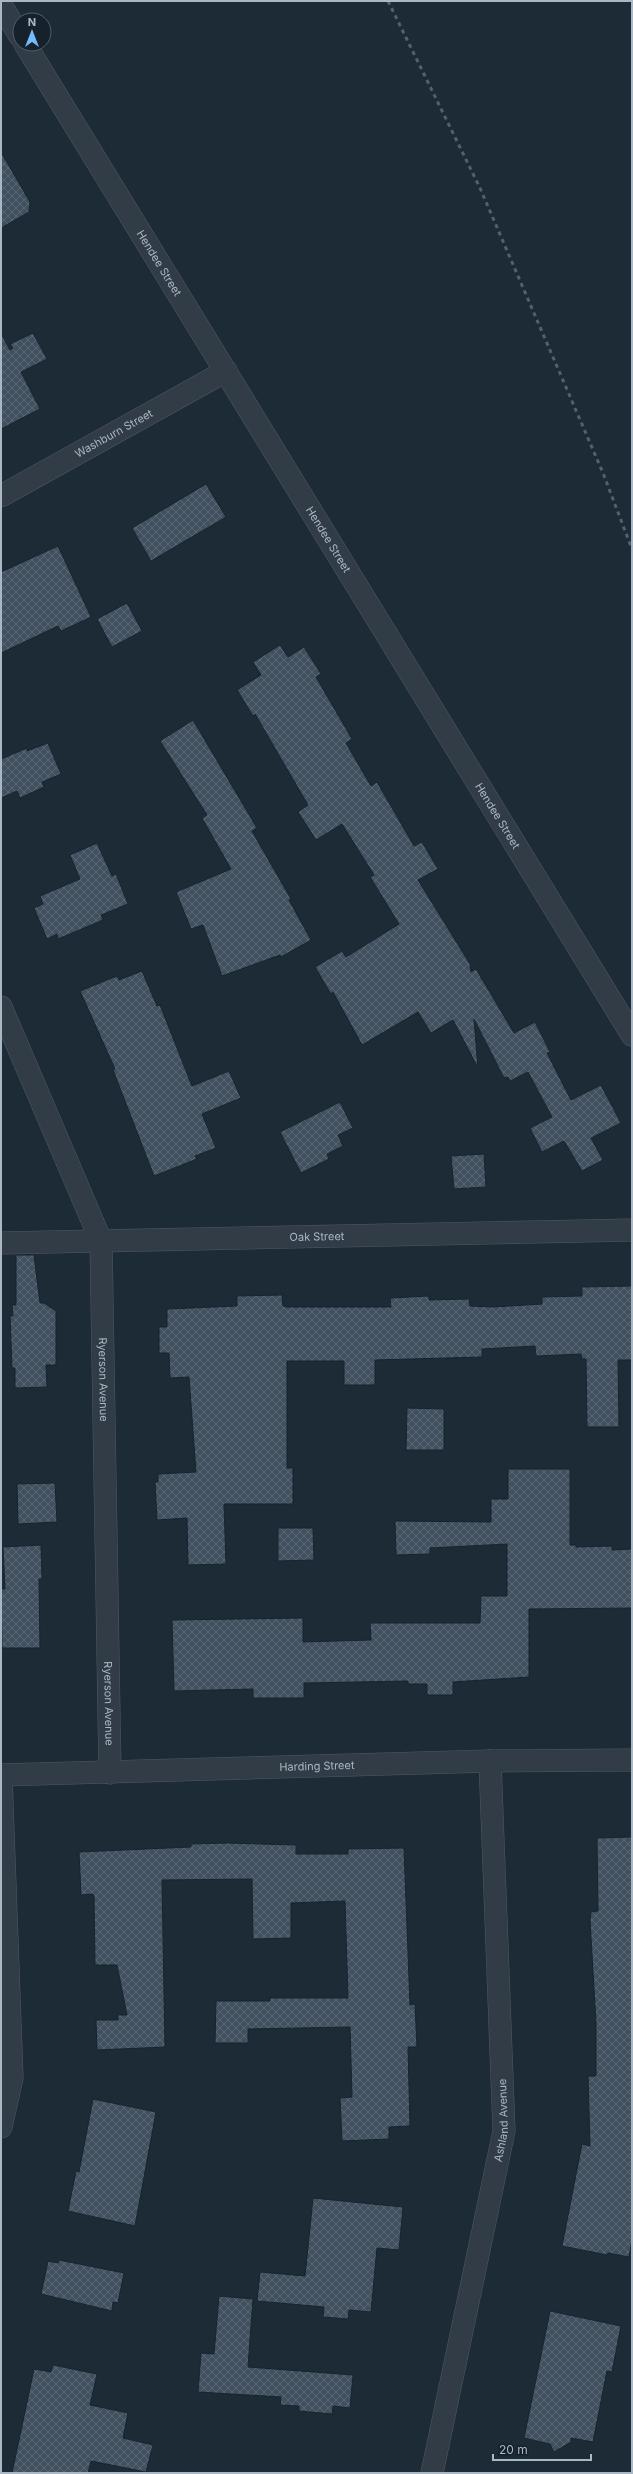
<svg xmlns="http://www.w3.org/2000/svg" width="633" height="2474" viewBox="0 0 633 2474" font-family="Inter,sans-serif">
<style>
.building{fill:url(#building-cross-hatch);stroke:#18232d}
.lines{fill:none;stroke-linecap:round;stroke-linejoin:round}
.minor-casing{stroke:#4e5a66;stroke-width:23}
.minor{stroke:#313c47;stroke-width:22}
.rail{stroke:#52616f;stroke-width:3;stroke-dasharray:4 4;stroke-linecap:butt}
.labels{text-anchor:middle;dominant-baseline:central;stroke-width:3;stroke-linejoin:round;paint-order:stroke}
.street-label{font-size:11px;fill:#aab7c5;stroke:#16212b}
</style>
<defs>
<pattern id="building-cross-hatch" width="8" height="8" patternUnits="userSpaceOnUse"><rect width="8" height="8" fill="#40505f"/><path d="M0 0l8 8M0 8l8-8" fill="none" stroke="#596774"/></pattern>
</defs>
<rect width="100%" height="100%" fill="#1d2b37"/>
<g class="building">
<path d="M 1,152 L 30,202 L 29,212 L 1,228 Z"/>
<path d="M 1,333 L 10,350 L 13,348 L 10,344 L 33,333 L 47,359 L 21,372 L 40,409 L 1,429 Z"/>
<path d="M 206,484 L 226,517 L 151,561 L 132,528 Z"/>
<path d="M 58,546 L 91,617 L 61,631 L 58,626 L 1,653 L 1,572 Z"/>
<path d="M 127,603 L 142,631 L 112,647 L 97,619 Z"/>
<path d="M 280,645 L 288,657 L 304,647 L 321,674 L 316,677 L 352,739 L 346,743 L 371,786 L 377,782 L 414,846 L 422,842 L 438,869 L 418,880 L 470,964 L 471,972 L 476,969 L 514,1033 L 535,1022 L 550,1052 L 547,1053 L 571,1100 L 601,1085 L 621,1123 L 591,1138 L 603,1160 L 582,1171 L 564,1141 L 542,1152 L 530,1128 L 552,1117 L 528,1072 L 510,1081 L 508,1077 L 504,1078 L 474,1019 L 478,1068 L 453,1020 L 431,1033 L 418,1012 L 362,1045 L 333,992 L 331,994 L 315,967 L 342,951 L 346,957 L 399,924 L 370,877 L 374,875 L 342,824 L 316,840 L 298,812 L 308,805 L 255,714 L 253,716 L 237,690 L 261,675 L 253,662 Z"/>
<path d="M 193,720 L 257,828 L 252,831 L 291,899 L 289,900 L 311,940 L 281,957 L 280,955 L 222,976 L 203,925 L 191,929 L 176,892 L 231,869 L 202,818 L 207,815 L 160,741 Z"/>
<path d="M 48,743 L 61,774 L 42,782 L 44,787 L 20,798 L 17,791 L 1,798 L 1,759 L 27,748 L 27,751 Z"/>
<path d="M 97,843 L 112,876 L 116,874 L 128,904 L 101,915 L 103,920 L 58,939 L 57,934 L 47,939 L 34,908 L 43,904 L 40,896 L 80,879 L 70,855 Z"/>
<path d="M 142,971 L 157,1006 L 160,1005 L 192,1086 L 229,1071 L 241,1098 L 202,1114 L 216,1148 L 195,1156 L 197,1159 L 154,1176 L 113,1070 L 115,1069 L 80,991 L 117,976 L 119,980 Z"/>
<path d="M 340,1102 L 353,1128 L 338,1135 L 343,1146 L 327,1154 L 329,1159 L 301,1173 L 280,1132 Z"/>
<path d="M 484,1154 L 486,1187 L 454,1189 L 451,1156 Z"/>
<path d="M 16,1255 L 34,1255 L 40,1303 L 44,1303 L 56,1311 L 56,1365 L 46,1365 L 47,1387 L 15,1388 L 15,1368 L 12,1368 L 10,1316 L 13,1316 L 12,1305 L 16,1305 Z"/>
<path d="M 632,1286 L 632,1360 L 618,1360 L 619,1427 L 587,1427 L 586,1359 L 582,1359 L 581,1354 L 536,1356 L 535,1346 L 482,1349 L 482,1357 L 375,1360 L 375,1385 L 344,1385 L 344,1361 L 287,1361 L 287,1468 L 293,1468 L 293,1504 L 224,1504 L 226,1564 L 188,1565 L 187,1518 L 157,1520 L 155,1482 L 158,1482 L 158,1474 L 196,1472 L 189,1377 L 170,1378 L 169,1353 L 159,1353 L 159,1327 L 167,1327 L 167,1309 L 237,1306 L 237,1296 L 282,1295 L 283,1306 L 286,1307 L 391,1307 L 390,1298 L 429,1296 L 429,1300 L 469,1299 L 470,1306 L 493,1307 L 542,1304 L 542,1297 L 582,1296 L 582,1287 Z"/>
<path d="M 407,1408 L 444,1409 L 444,1450 L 406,1450 Z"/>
<path d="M 508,1469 L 570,1469 L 570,1545 L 576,1545 L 576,1547 L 612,1546 L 612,1550 L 632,1549 L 632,1608 L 529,1609 L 529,1677 L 453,1682 L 453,1695 L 427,1695 L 427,1684 L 408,1684 L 408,1681 L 304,1683 L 304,1698 L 253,1698 L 253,1689 L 174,1691 L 172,1620 L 303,1618 L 303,1642 L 371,1640 L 370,1623 L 480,1623 L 481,1596 L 507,1596 L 507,1544 L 430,1548 L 430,1554 L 396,1555 L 395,1521 L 491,1522 L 491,1499 L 508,1499 Z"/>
<path d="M 55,1483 L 57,1522 L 18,1524 L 17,1484 Z"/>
<path d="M 278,1528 L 313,1528 L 314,1560 L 278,1561 Z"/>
<path d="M 41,1545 L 42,1579 L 39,1579 L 40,1648 L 2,1648 L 1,1589 L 5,1589 L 3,1547 Z"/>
<path d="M 632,1837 L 632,2239 L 629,2257 L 608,2253 L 607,2255 L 562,2246 L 582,2144 L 590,2146 L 588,2076 L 596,2076 L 596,2023 L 590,1920 L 591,1912 L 598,1911 L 597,1838 Z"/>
<path d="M 227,1843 L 296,1845 L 296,1854 L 348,1854 L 348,1849 L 404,1848 L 410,2005 L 415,2004 L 417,2047 L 408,2047 L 410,2126 L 389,2127 L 389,2139 L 342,2141 L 340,2098 L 352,2097 L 350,2027 L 248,2029 L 248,2043 L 215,2043 L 216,2001 L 270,2001 L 270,1998 L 348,1998 L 345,1901 L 291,1903 L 291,1938 L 253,1939 L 252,1879 L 162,1880 L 165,2047 L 97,2050 L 96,2020 L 118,2020 L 118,2015 L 127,2015 L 117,1965 L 95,1965 L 94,1896 L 93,1894 L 81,1895 L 79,1852 L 191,1847 L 191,1844 Z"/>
<path d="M 93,2099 L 156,2112 L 135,2226 L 68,2211 L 76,2171 L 79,2172 Z"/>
<path d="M 313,2198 L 403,2207 L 399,2250 L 377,2248 L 371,2312 L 349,2310 L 348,2319 L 323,2317 L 324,2307 L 257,2301 L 260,2272 L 305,2276 Z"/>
<path d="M 59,2260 L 124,2273 L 118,2303 L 113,2302 L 112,2311 L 41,2294 L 48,2261 L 58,2263 Z"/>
<path d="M 219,2296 L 253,2299 L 248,2367 L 353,2375 L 350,2408 L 333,2406 L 332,2414 L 299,2411 L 299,2406 L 280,2405 L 281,2397 L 198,2392 L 201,2353 L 214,2354 Z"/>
<path d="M 550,2311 L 621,2326 L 612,2372 L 607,2371 L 593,2442 L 571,2438 L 571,2442 L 554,2452 L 550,2444 L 524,2438 Z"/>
<path d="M 53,2365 L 97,2374 L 90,2405 L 128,2413 L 123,2438 L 153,2445 L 146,2472 L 91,2461 L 88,2473 L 12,2473 L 34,2369 L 51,2372 Z"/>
</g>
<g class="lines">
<defs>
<g id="minor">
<path d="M 1,5 L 20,36"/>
<path id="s1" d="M 25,44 L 632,1035"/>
<path id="s2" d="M 1,496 L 226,371"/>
<path id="s3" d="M 1,1007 L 101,1241 L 110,1773"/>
<path id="s4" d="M 1,1243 L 632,1230"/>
<path id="s5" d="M 1,1775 L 490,1761 L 632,1760"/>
<path d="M 1,2127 L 12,2078 L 1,1775"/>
<path id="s6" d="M 432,2473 L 504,2131 L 490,1761"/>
</g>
</defs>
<use href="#minor" class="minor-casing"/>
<use href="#minor" class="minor"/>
<path class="rail" d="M 388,1 L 480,188 L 603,473 L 632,549"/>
</g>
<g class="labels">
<g class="street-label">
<text stroke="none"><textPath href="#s1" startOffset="257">Hendee Street</textPath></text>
<text stroke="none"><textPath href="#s2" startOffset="129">Washburn Street</textPath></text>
<text stroke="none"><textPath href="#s1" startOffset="581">Hendee Street</textPath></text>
<text stroke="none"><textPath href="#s1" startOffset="905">Hendee Street</textPath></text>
<text stroke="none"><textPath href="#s4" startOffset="316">Oak Street</textPath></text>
<text stroke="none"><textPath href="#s3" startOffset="393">Ryerson Avenue</textPath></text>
<text stroke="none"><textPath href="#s3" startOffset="717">Ryerson Avenue</textPath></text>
<text stroke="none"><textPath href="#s5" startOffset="316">Harding Street</textPath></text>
<text stroke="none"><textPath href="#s6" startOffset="360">Ashland Avenue</textPath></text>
</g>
</g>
<rect width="633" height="2474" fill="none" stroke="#aab7c5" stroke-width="4"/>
<g transform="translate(32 32)"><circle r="19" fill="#16212b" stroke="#515d69"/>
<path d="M0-3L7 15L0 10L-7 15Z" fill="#75b9ff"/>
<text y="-6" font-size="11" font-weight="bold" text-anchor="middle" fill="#aab7c5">N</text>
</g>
<path d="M493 2454v6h98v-6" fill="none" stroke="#aab7c5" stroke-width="2"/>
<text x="499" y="2454" font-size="12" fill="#aab7c5" stroke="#16212b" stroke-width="3" paint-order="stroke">20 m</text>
</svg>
